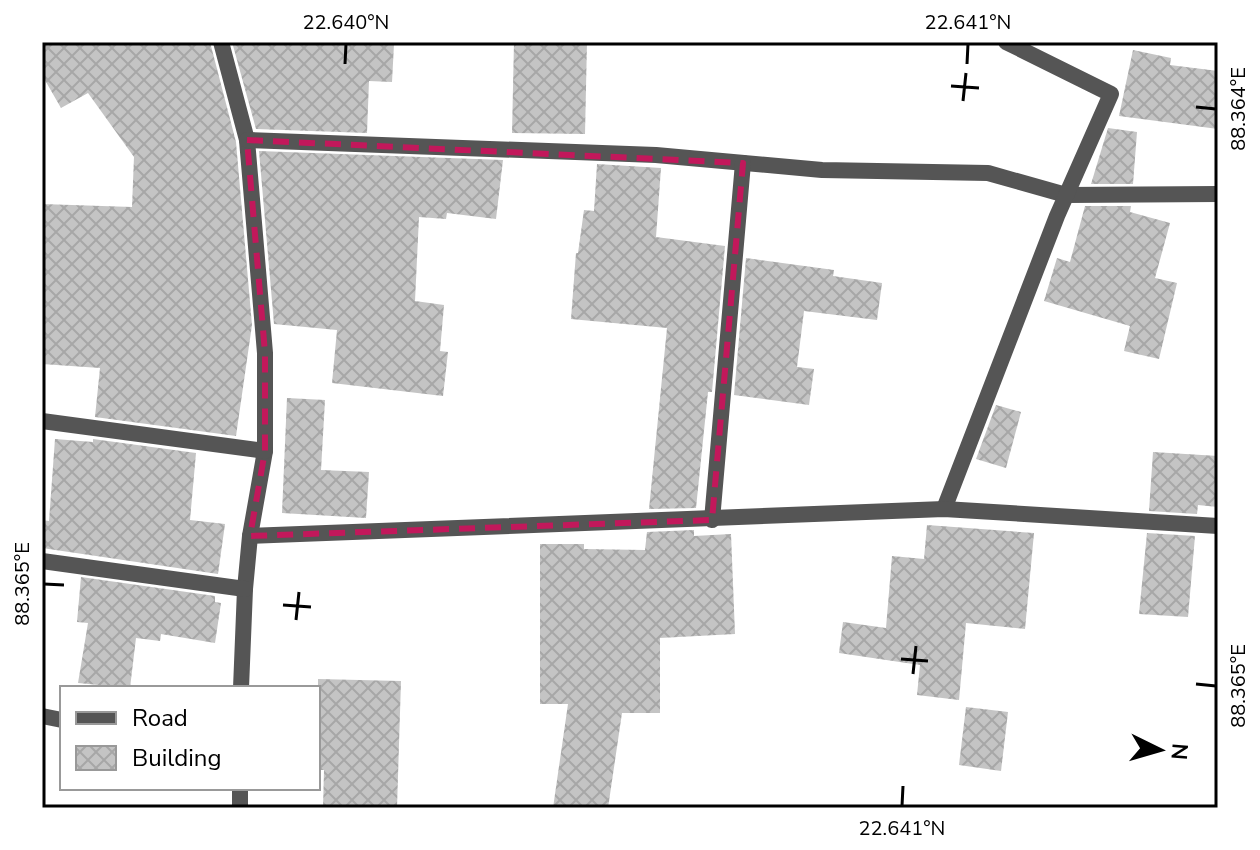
<svg xmlns="http://www.w3.org/2000/svg" width="1260" height="850" viewBox="0 0 1260 850" font-family="'Nunito Sans',sans-serif">
<style>
.building{fill:url(#building-cross-hatch)}
.lines{fill:none;stroke-linecap:round;stroke-linejoin:round}
.minor{stroke:#555;stroke-width:16}
.marked{fill:none;stroke:#c2185b;stroke-width:6;stroke-dasharray:16 10;stroke-linejoin:round}
.ticks{fill:none;stroke:#000;stroke-width:3}
.neatline{fill:none;stroke:#000;stroke-width:3}
.ticks-label{font-size:20px;text-anchor:middle;fill:#000}
</style>
<defs>
<pattern id="building-cross-hatch" width="8" height="8" patternUnits="userSpaceOnUse" patternTransform="scale(2)"><rect width="8" height="8" fill="#c4c4c4"/><path d="M0 0l8 8M0 8l8-8" fill="none" stroke="#a7a7a7"/></pattern>
</defs>
<rect width="100%" height="100%" fill="#fff"/>
<g class="building">
<path d="M 42,42 L 210,42 L 236,142 L 252,325 L 236,436 L 95,417 L 100,368 L 42,364 L 42,204 L 132,207 L 134,157 L 88,93 L 61,108 L 42,75 Z"/>
<path d="M 232,42 L 394,44 L 392,82 L 369,81 L 367,133 L 256,129 Z"/>
<path d="M 514,42 L 587,42 L 585,134 L 512,133 Z"/>
<path d="M 1133,50 L 1171,58 L 1170,65 L 1218,71 L 1218,129 L 1119,116 Z"/>
<path d="M 1108,128 L 1137,132 L 1133,184 L 1091,184 Z"/>
<path d="M 259,151 L 503,160 L 496,219 L 447,213 L 446,219 L 419,217 L 415,301 L 444,305 L 440,351 L 448,352 L 443,396 L 332,383 L 337,330 L 274,324 Z"/>
<path d="M 597,164 L 661,168 L 656,237 L 725,246 L 712,392 L 708,392 L 696,508 L 649,509 L 667,328 L 571,319 L 576,253 L 578,253 L 584,210 L 594,211 Z"/>
<path d="M 1085,206 L 1131,206 L 1130,212 L 1170,223 L 1155,278 L 1177,283 L 1159,359 L 1124,351 L 1130,326 L 1044,301 L 1057,258 L 1070,262 Z"/>
<path d="M 746,258 L 834,270 L 833,276 L 882,283 L 877,320 L 804,311 L 797,367 L 814,369 L 809,405 L 734,395 Z"/>
<path d="M 287,398 L 325,400 L 321,470 L 369,472 L 366,518 L 282,513 Z"/>
<path d="M 996,405 L 1021,412 L 1006,468 L 976,459 Z"/>
<path d="M 55,439 L 93,442 L 93,439 L 196,453 L 190,520 L 225,524 L 218,574 L 42,548 L 42,520 L 49,521 Z"/>
<path d="M 1153,452 L 1218,456 L 1218,507 L 1198,505 L 1197,514 L 1149,511 Z"/>
<path d="M 927,525 L 1034,533 L 1025,629 L 966,623 L 959,700 L 917,695 L 920,665 L 839,653 L 843,622 L 886,628 L 892,556 L 924,559 Z"/>
<path d="M 694,530 L 694,536 L 731,534 L 735,634 L 660,638 L 660,713 L 622,713 L 608,808 L 553,808 L 568,704 L 540,704 L 540,544 L 584,544 L 584,549 L 645,550 L 647,532 Z"/>
<path d="M 1147,533 L 1195,536 L 1188,617 L 1139,614 Z"/>
<path d="M 81,577 L 215,596 L 215,602 L 221,603 L 215,643 L 161,634 L 160,641 L 136,638 L 130,688 L 78,683 L 88,623 L 77,622 Z"/>
<path d="M 318,679 L 401,681 L 397,808 L 323,808 L 324,770 L 318,770 Z"/>
<path d="M 966,707 L 1008,712 L 1001,771 L 959,765 Z"/>
</g>
<g class="lines">
<g class="minor">
<path d="M 221,42 L 247,140 L 265,353 L 265,451 L 250,536 L 245,589 L 241,688"/>
<path d="M 247,140 L 656,155 L 822,170 L 988,173 L 1066,195 L 1218,194"/>
<path d="M 42,421 L 265,451"/>
<path d="M 944,509 L 1057,216 L 1111,94 L 1006,42"/>
<path d="M 712,520 L 743,163"/>
<path d="M 250,536 L 944,509 L 1218,526"/>
<path d="M 42,561 L 245,589"/>
<path d="M 42,716 L 62,720"/>
<path d="M 240,788 L 240,808"/>
</g>
</g>
<path class="marked" d="M 247,140 L 743,163 L 712,520 L 250,536 L 265,451 L 265,353 Z"/>
<path class="ticks" d="M 345,64 L 346,44M 967,64 L 968,44M 951,86 L 979,88M 963,101 L 966,73M 1196,107 L 1216,109M 44,584 L 64,585M 283,605 L 311,607M 296,620 L 299,592M 901,659 L 928,661M 913,674 L 916,646M 1196,684 L 1216,686M 902,806 L 903,786"/>
<rect width="1260" height="850" fill="none" stroke="#ffffff" stroke-width="88"/>
<rect x="60" y="686" width="260" height="104" fill="#ffffff" stroke="#999999" stroke-width="2"/>
<rect x="76" y="712" width="40" height="12" fill="#555555" stroke="#999999" stroke-width="2"/>
<text x="132" y="726" font-size="24" fill="#000000">Road</text>
<rect x="76" y="746" width="40" height="24" fill="url(#building-cross-hatch)" stroke="#999999" stroke-width="2"/>
<text x="132" y="766" font-size="24" fill="#000000">Building</text>
<g transform="translate(1160 750) rotate(95)" stroke="#ffffff" stroke-width="6" paint-order="stroke">
<path d="M0-6L14 30L0 20L-14 30Z" fill="#000000"/>
<text y="-12" font-size="22" font-weight="bold" text-anchor="middle" fill="#000000">N</text>
</g>
<rect x="44" y="44" width="1172" height="762" class="neatline"/>
<g class="ticks-label">
<text x="346" y="29">22.640°N</text>
<text x="968" y="29">22.641°N</text>
<text transform="translate(1238 109) rotate(-90)" y="7">88.364°E</text>
<text transform="translate(22 584) rotate(-90)" y="7">88.365°E</text>
<text transform="translate(1238 686) rotate(-90)" y="7">88.365°E</text>
<text x="902" y="835">22.641°N</text>
</g>
</svg>
